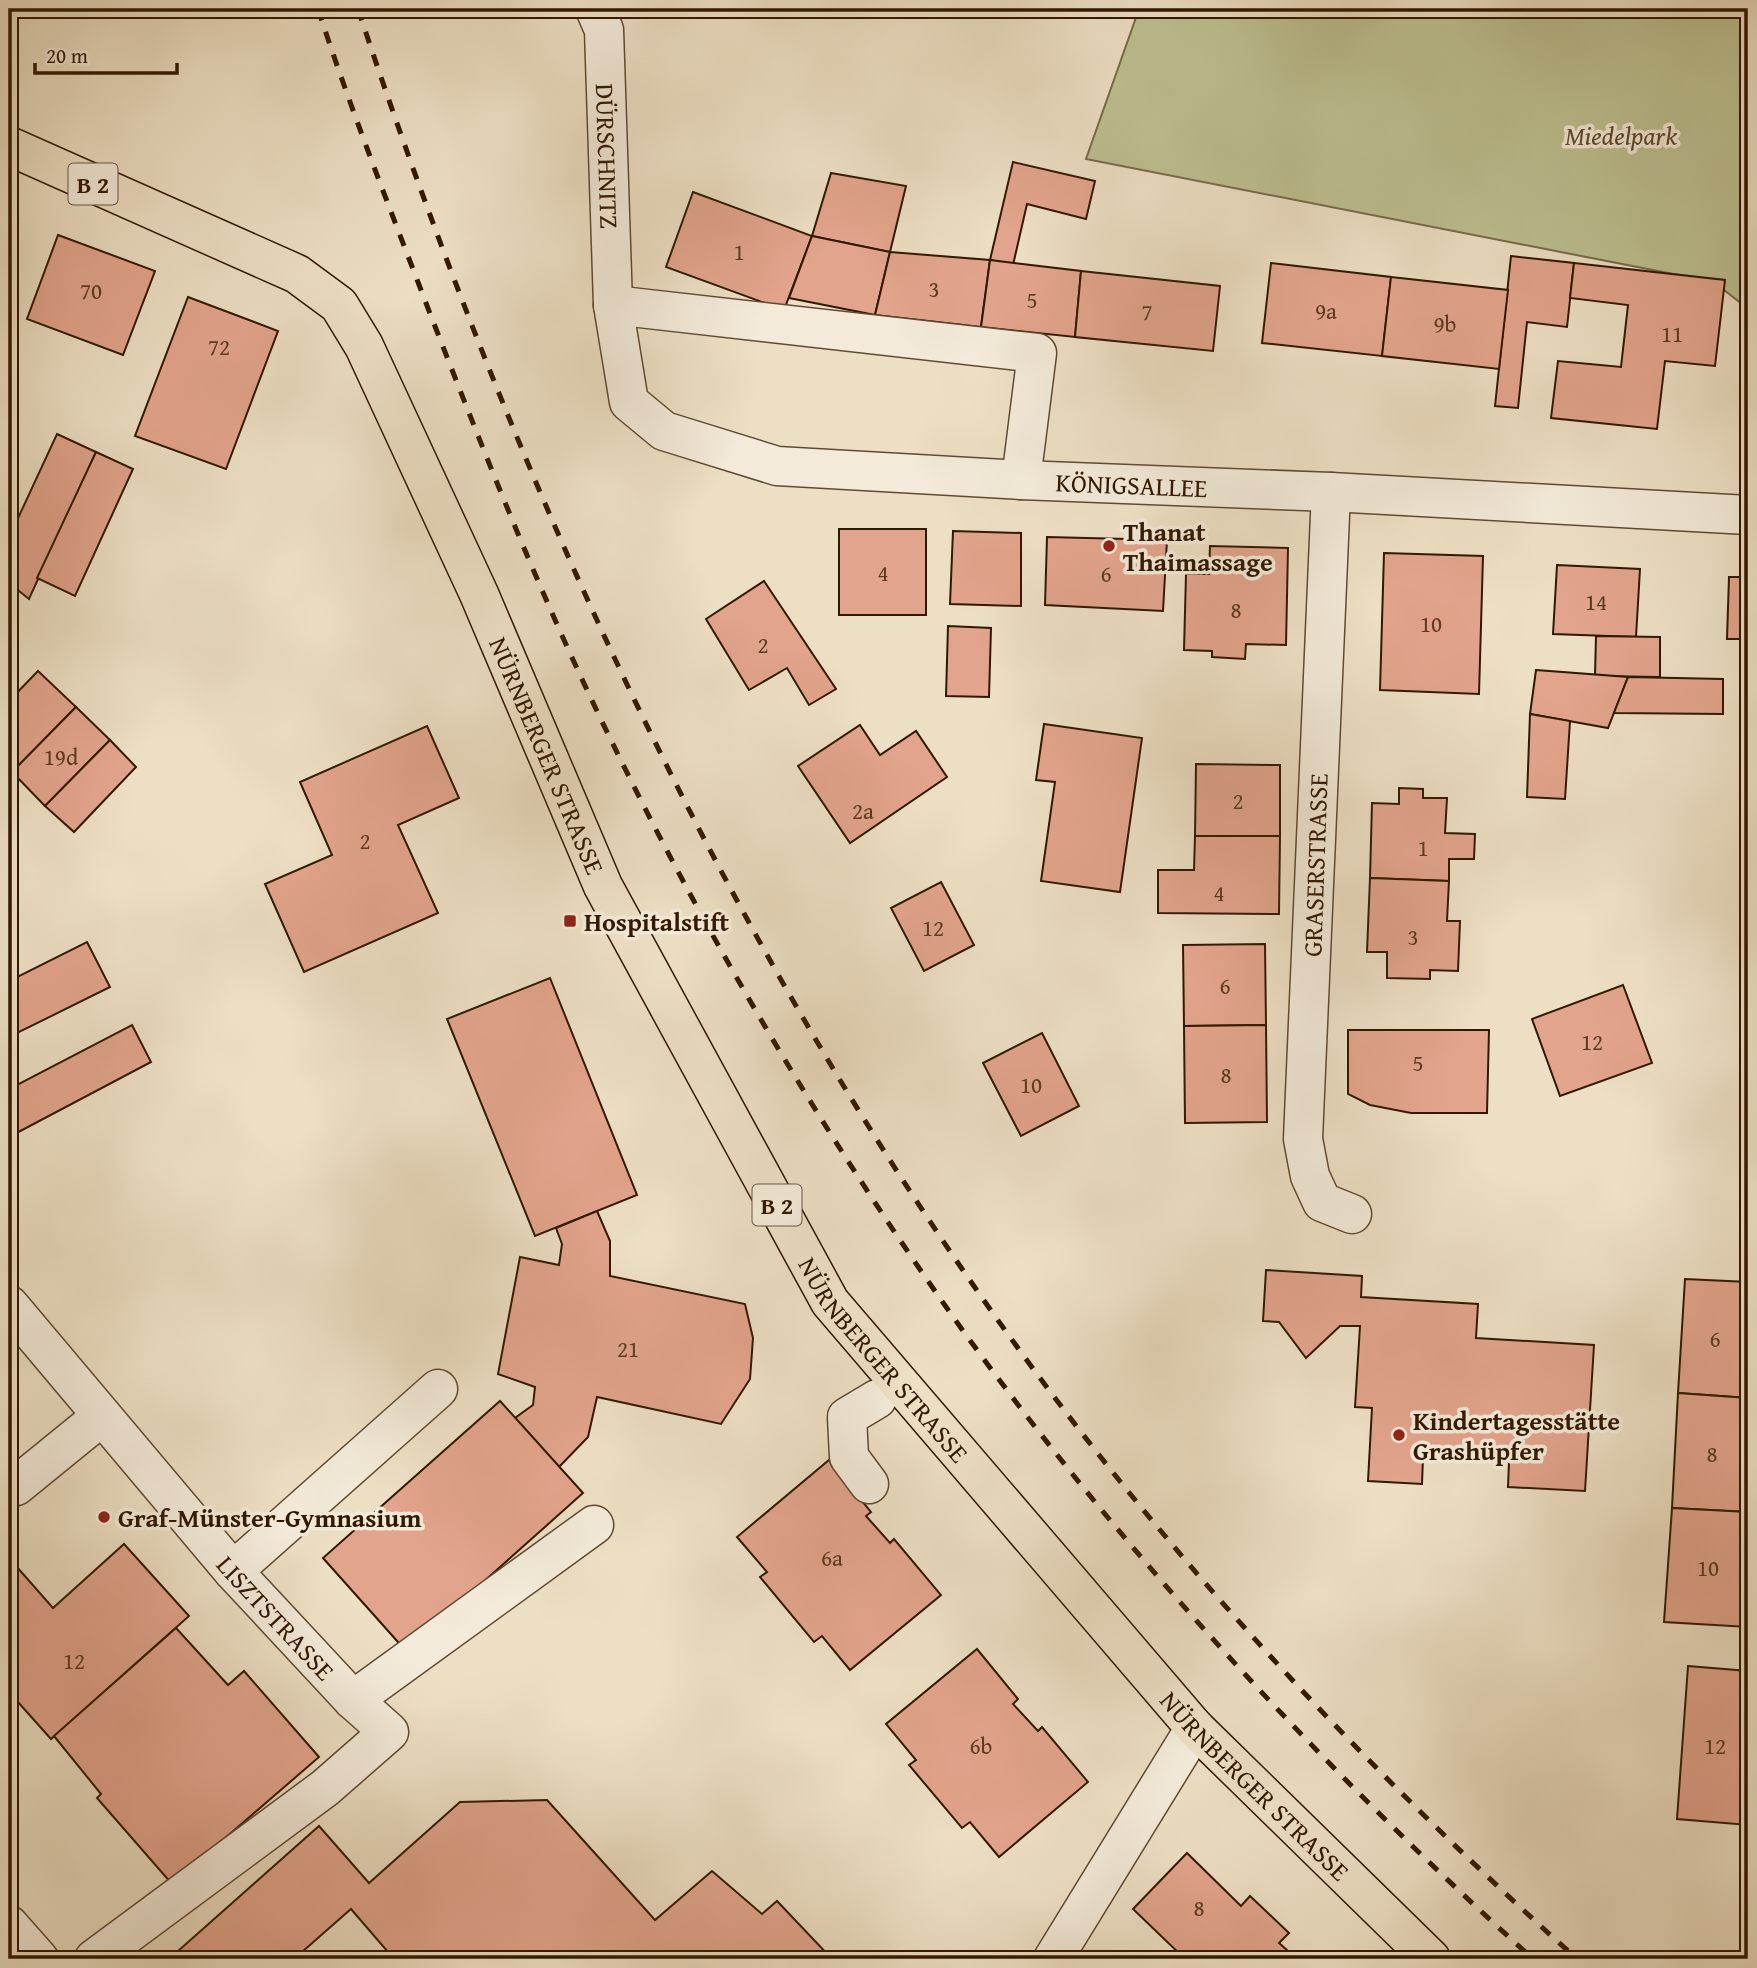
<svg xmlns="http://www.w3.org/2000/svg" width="1757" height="1968" viewBox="0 0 1757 1968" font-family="'Gentium Book Plus',serif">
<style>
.green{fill:#bdc091;stroke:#776c48;stroke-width:2}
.building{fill:#e2a48c;stroke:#311800;stroke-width:2}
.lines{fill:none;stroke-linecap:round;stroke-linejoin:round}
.minor-casing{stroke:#604a31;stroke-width:41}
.major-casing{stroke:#311800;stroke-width:41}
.minor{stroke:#f3ead9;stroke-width:38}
.major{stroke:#eddfc4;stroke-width:38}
.rail{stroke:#311800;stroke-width:5;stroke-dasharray:12 12;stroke-linecap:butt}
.poi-dot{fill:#8f2418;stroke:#f3ead9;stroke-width:2.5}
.labels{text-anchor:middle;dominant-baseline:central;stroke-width:7;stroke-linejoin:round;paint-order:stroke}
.number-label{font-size:23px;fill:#5d3b23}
.shield{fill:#f3ead9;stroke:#6b5741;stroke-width:2}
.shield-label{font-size:24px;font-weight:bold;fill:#311800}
.park-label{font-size:26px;font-style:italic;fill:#5b4a2c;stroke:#f3ead9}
.street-label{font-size:26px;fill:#311800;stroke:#f3ead9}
.poi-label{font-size:26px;font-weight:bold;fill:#311800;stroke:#f3ead9;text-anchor:start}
</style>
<rect width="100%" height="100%" fill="#eddfc4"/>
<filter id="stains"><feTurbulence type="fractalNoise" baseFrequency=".00286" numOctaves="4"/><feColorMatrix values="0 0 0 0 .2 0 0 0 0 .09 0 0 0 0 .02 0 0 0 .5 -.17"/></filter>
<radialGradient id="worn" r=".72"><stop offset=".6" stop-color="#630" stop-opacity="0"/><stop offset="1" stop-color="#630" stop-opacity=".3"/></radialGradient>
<path class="green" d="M 1139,9 L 1748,9 L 1748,309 L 1714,282 L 1086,159 Z"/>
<g class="building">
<path d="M 1013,162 L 1095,181 L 1086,219 L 1027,204 L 1013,265 L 990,260 Z"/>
<path d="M 831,173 L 906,186 L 890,252 L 812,236 Z"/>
<path d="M 693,192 L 812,236 L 784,310 L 666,267 Z"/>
<path d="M 9,213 L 18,219 L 9,240 Z"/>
<path d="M 58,235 L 155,271 L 123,355 L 27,319 Z"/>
<path d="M 812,236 L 890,252 L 875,315 L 789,298 Z"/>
<path d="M 890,252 L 990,260 L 981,327 L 875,315 Z"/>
<path d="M 1511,256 L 1574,263 L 1567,327 L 1527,322 L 1518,408 L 1495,406 Z"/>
<path d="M 990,260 L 1081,271 L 1075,337 L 981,327 Z"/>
<path d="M 1271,263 L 1391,277 L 1382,356 L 1262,343 Z"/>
<path d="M 1574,263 L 1725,280 L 1715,366 L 1665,361 L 1657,429 L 1551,418 L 1558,361 L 1621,367 L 1628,305 L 1570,298 Z"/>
<path d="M 1081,271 L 1220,286 L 1213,351 L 1075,337 Z"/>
<path d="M 1391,277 L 1508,290 L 1499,369 L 1382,356 Z"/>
<path d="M 188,297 L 278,331 L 226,469 L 135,436 Z"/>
<path d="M 57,434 L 96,452 L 29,599 L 9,583 L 9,525 L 13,529 Z"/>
<path d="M 96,452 L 133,469 L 75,596 L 37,578 Z"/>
<rect x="839" y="529" width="87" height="86"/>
<path d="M 953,531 L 1021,533 L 1021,606 L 950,604 Z"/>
<path d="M 1047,537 L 1167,540 L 1163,611 L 1045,605 Z"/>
<path d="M 1210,546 L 1288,548 L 1286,645 L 1246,644 L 1245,659 L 1212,657 L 1212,651 L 1184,650 L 1186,574 L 1209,574 Z"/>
<path d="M 1384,553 L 1483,556 L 1479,694 L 1380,690 Z"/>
<path d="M 1557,565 L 1640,569 L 1636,637 L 1553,634 Z"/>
<path d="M 1729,577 L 1748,577 L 1748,670 L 1742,670 L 1743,639 L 1727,639 Z"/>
<path d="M 764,581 L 836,689 L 809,705 L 787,668 L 749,690 L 706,619 Z"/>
<path d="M 948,626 L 991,628 L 989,697 L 946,696 Z"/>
<path d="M 1596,636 L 1660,637 L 1660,677 L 1595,676 Z"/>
<path d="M 1536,670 L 1628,677 L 1608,728 L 1530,714 Z"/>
<path d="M 38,671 L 76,707 L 12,772 L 9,769 L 9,701 Z"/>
<path d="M 1628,677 L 1723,679 L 1723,714 L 1614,713 Z"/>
<path d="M 76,707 L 110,740 L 45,806 L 12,772 Z"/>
<path d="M 1530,714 L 1570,721 L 1565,799 L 1527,797 Z"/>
<path d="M 1044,724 L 1142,738 L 1120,892 L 1041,881 L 1055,782 L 1036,780 Z"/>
<path d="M 860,725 L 880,755 L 916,731 L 947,777 L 850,843 L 798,766 Z"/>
<path d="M 427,726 L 459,798 L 398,825 L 438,913 L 304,972 L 265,884 L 332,855 L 300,782 Z"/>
<path d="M 110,740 L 136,767 L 74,832 L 45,806 Z"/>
<path d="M 1196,764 L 1280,765 L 1280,836 L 1195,836 Z"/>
<path d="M 1399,788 L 1423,789 L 1423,798 L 1447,798 L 1445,833 L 1475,834 L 1474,859 L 1449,859 L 1449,881 L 1370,878 L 1372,803 L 1399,804 Z"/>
<path d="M 1195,836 L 1280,836 L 1279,914 L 1158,913 L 1158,870 L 1194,870 Z"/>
<path d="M 1370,878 L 1449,881 L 1447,921 L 1460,921 L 1458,971 L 1430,970 L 1430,979 L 1387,978 L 1387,952 L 1367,952 Z"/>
<path d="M 941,882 L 974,945 L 924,971 L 891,908 Z"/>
<path d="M 87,942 L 110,987 L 9,1037 L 9,981 Z"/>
<path d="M 1265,944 L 1266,1025 L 1184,1026 L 1183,945 Z"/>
<path d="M 550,978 L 637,1195 L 535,1236 L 447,1019 Z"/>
<path d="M 1623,985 L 1652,1063 L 1560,1096 L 1532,1019 Z"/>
<path d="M 132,1025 L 151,1062 L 9,1137 L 9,1089 Z"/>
<path d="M 1266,1025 L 1267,1122 L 1185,1123 L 1184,1026 Z"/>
<path d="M 1348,1030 L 1489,1030 L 1487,1113 L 1411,1113 L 1370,1105 L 1348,1094 Z"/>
<path d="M 1042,1033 L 1079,1106 L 1021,1136 L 983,1063 Z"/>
<path d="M 597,1211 L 610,1241 L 610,1276 L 745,1304 L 753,1338 L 750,1379 L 721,1424 L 597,1397 L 588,1437 L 559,1467 L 515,1418 L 533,1405 L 535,1387 L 498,1374 L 520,1257 L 559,1265 L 562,1244 L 556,1228 Z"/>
<path d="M 1266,1270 L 1362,1276 L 1361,1297 L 1478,1304 L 1476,1338 L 1594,1345 L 1585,1491 L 1508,1487 L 1509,1462 L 1423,1457 L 1422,1484 L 1368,1481 L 1372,1408 L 1355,1407 L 1360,1326 L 1340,1326 L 1306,1358 L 1279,1322 L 1263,1321 Z"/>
<path d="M 1685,1279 L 1748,1282 L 1748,1398 L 1678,1393 Z"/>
<path d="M 1678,1393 L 1748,1398 L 1748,1512 L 1672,1508 Z"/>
<path d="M 500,1401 L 583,1493 L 406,1651 L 323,1558 Z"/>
<path d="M 829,1460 L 871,1512 L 866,1516 L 890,1543 L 894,1539 L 941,1595 L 850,1670 L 822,1636 L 814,1642 L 760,1577 L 767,1572 L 737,1537 Z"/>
<path d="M 1672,1508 L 1748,1512 L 1748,1627 L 1664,1622 Z"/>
<path d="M 124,1544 L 189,1616 L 51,1739 L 9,1692 L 9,1558 L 53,1608 Z"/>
<path d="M 176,1628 L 228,1685 L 244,1671 L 319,1757 L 172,1884 L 97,1798 L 101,1794 L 54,1736 Z"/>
<path d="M 977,1649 L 1018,1699 L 1013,1704 L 1038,1731 L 1042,1727 L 1088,1782 L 999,1857 L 970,1822 L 962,1828 L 909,1765 L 916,1760 L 886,1724 Z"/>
<path d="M 1688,1666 L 1748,1671 L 1748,1825 L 1677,1819 Z"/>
<path d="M 547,1800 L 655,1920 L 712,1871 L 762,1914 L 777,1901 L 832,1959 L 394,1959 L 351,1909 L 294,1959 L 169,1959 L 319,1826 L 369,1883 L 460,1802 Z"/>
<path d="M 1187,1853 L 1241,1906 L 1250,1896 L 1289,1933 L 1279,1943 L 1297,1959 L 1185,1959 L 1133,1909 Z"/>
</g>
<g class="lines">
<defs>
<g id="minor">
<path id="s1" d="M 595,9 L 604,30 L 613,305 L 629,402 L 664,431 L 777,466 L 1021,480 L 1331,492 L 1748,515"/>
<path d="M 613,305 L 1037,353 L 1021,480"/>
<path d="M 1331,492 L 1303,1139 L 1310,1176 L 1322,1202 L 1352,1214"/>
<path id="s2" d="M 9,1305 L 233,1571 L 353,1700 L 389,1732 L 325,1788 L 94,1959"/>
<path d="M 869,1484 L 849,1457 L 847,1417 L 877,1399"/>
<path d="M 16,1486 L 102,1416"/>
<path d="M 233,1571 L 438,1389"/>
<path d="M 353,1700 L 594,1525"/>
<path d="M 9,1925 L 39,1959"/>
<path d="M 1053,1959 L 1195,1728"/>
</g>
<g id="major">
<path id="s3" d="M 9,146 L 297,274 L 339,305 L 364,346 L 479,594 L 603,886 L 830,1302 L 1195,1728 L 1431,1959"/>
</g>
</defs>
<use href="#minor" class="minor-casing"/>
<use href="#major" class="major-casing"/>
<use href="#minor" class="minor"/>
<use href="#major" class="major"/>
<g class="rail">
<path d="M 318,9 C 352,113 392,214 431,316 C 475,429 519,541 569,651 C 677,888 810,1116 961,1328 C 1128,1559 1322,1768 1533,1959"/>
<path d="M 358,9 C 510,467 710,913 990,1309 C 1159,1549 1360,1764 1577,1959"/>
</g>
</g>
<g class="poi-dot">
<circle cx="1109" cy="546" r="7"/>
<rect x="563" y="914" width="14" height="14" rx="3.5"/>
<circle cx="1399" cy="1435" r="7"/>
<circle cx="104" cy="1517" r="7"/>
</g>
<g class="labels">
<g class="number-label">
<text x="739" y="251">1</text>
<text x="934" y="288">3</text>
<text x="91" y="290">70</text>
<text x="1032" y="299">5</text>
<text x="1326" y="310">9a</text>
<text x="1147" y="311">7</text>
<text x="1445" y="323">9b</text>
<text x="1672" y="333">11</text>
<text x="219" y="346">72</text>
<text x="883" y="572">4</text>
<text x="1106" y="573">6</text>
<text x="1596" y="601">14</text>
<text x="1236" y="609">8</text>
<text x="1431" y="623">10</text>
<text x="763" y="644">2</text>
<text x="61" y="756">19d</text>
<text x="1238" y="800">2</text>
<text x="863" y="810">2a</text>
<text x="365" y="840">2</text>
<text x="1423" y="847">1</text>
<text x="1219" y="892">4</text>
<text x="933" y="927">12</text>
<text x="1413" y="936">3</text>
<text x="1225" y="985">6</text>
<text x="1592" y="1041">12</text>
<text x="1418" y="1062">5</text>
<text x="1226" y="1074">8</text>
<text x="1031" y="1084">10</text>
<text x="1715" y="1338">6</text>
<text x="628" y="1348">21</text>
<text x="1712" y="1453">8</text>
<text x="832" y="1557">6a</text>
<text x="1708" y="1567">10</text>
<text x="74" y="1660">12</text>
<text x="981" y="1745">6b</text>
<text x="1715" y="1745">12</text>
<text x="1199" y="1907">8</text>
</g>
<g class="shield">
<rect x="68.5" y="163.5" width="49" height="41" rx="5"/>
<rect x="752.5" y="1184.5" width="49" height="41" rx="5"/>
</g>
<g class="shield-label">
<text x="93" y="184">B 2</text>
<text x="777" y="1205">B 2</text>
</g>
<g class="park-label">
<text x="1621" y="135">Miedelpark</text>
</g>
<g class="street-label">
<text stroke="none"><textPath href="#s1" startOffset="149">DÜRSCHNITZ</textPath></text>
<text stroke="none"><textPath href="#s1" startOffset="915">KÖNIGSALLEE</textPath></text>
<text stroke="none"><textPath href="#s3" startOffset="864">NÜRNBERGER STRASSE</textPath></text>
<text transform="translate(1315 865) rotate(-88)">GRASERSTRASSE</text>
<text stroke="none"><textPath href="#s3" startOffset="1558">NÜRNBERGER STRASSE</textPath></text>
<text stroke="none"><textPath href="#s2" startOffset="411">LISZTSTRASSE</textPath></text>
<text stroke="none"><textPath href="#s3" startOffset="2124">NÜRNBERGER STRASSE</textPath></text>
</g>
<g class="poi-label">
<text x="1123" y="531">Thanat<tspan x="1123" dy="30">Thaimassage</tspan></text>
<text x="584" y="921">Hospitalstift</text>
<text x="1413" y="1420">Kindertagesstätte<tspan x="1413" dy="30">Grashüpfer</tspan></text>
<text x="118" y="1517">Graf-Münster-Gymnasium</text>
</g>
</g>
<rect width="1757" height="1968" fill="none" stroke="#eddfc4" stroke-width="35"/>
<rect x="10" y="10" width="1736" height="1947" fill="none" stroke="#311800" stroke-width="3.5"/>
<rect x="18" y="18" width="1722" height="1933" fill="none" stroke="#311800" stroke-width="2"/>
<path d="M35 63v10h142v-10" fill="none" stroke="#311800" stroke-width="3.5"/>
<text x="46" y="63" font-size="21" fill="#311800" stroke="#f3ead9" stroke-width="5" paint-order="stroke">20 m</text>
<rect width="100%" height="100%" filter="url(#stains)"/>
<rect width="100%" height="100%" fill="url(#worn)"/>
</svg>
